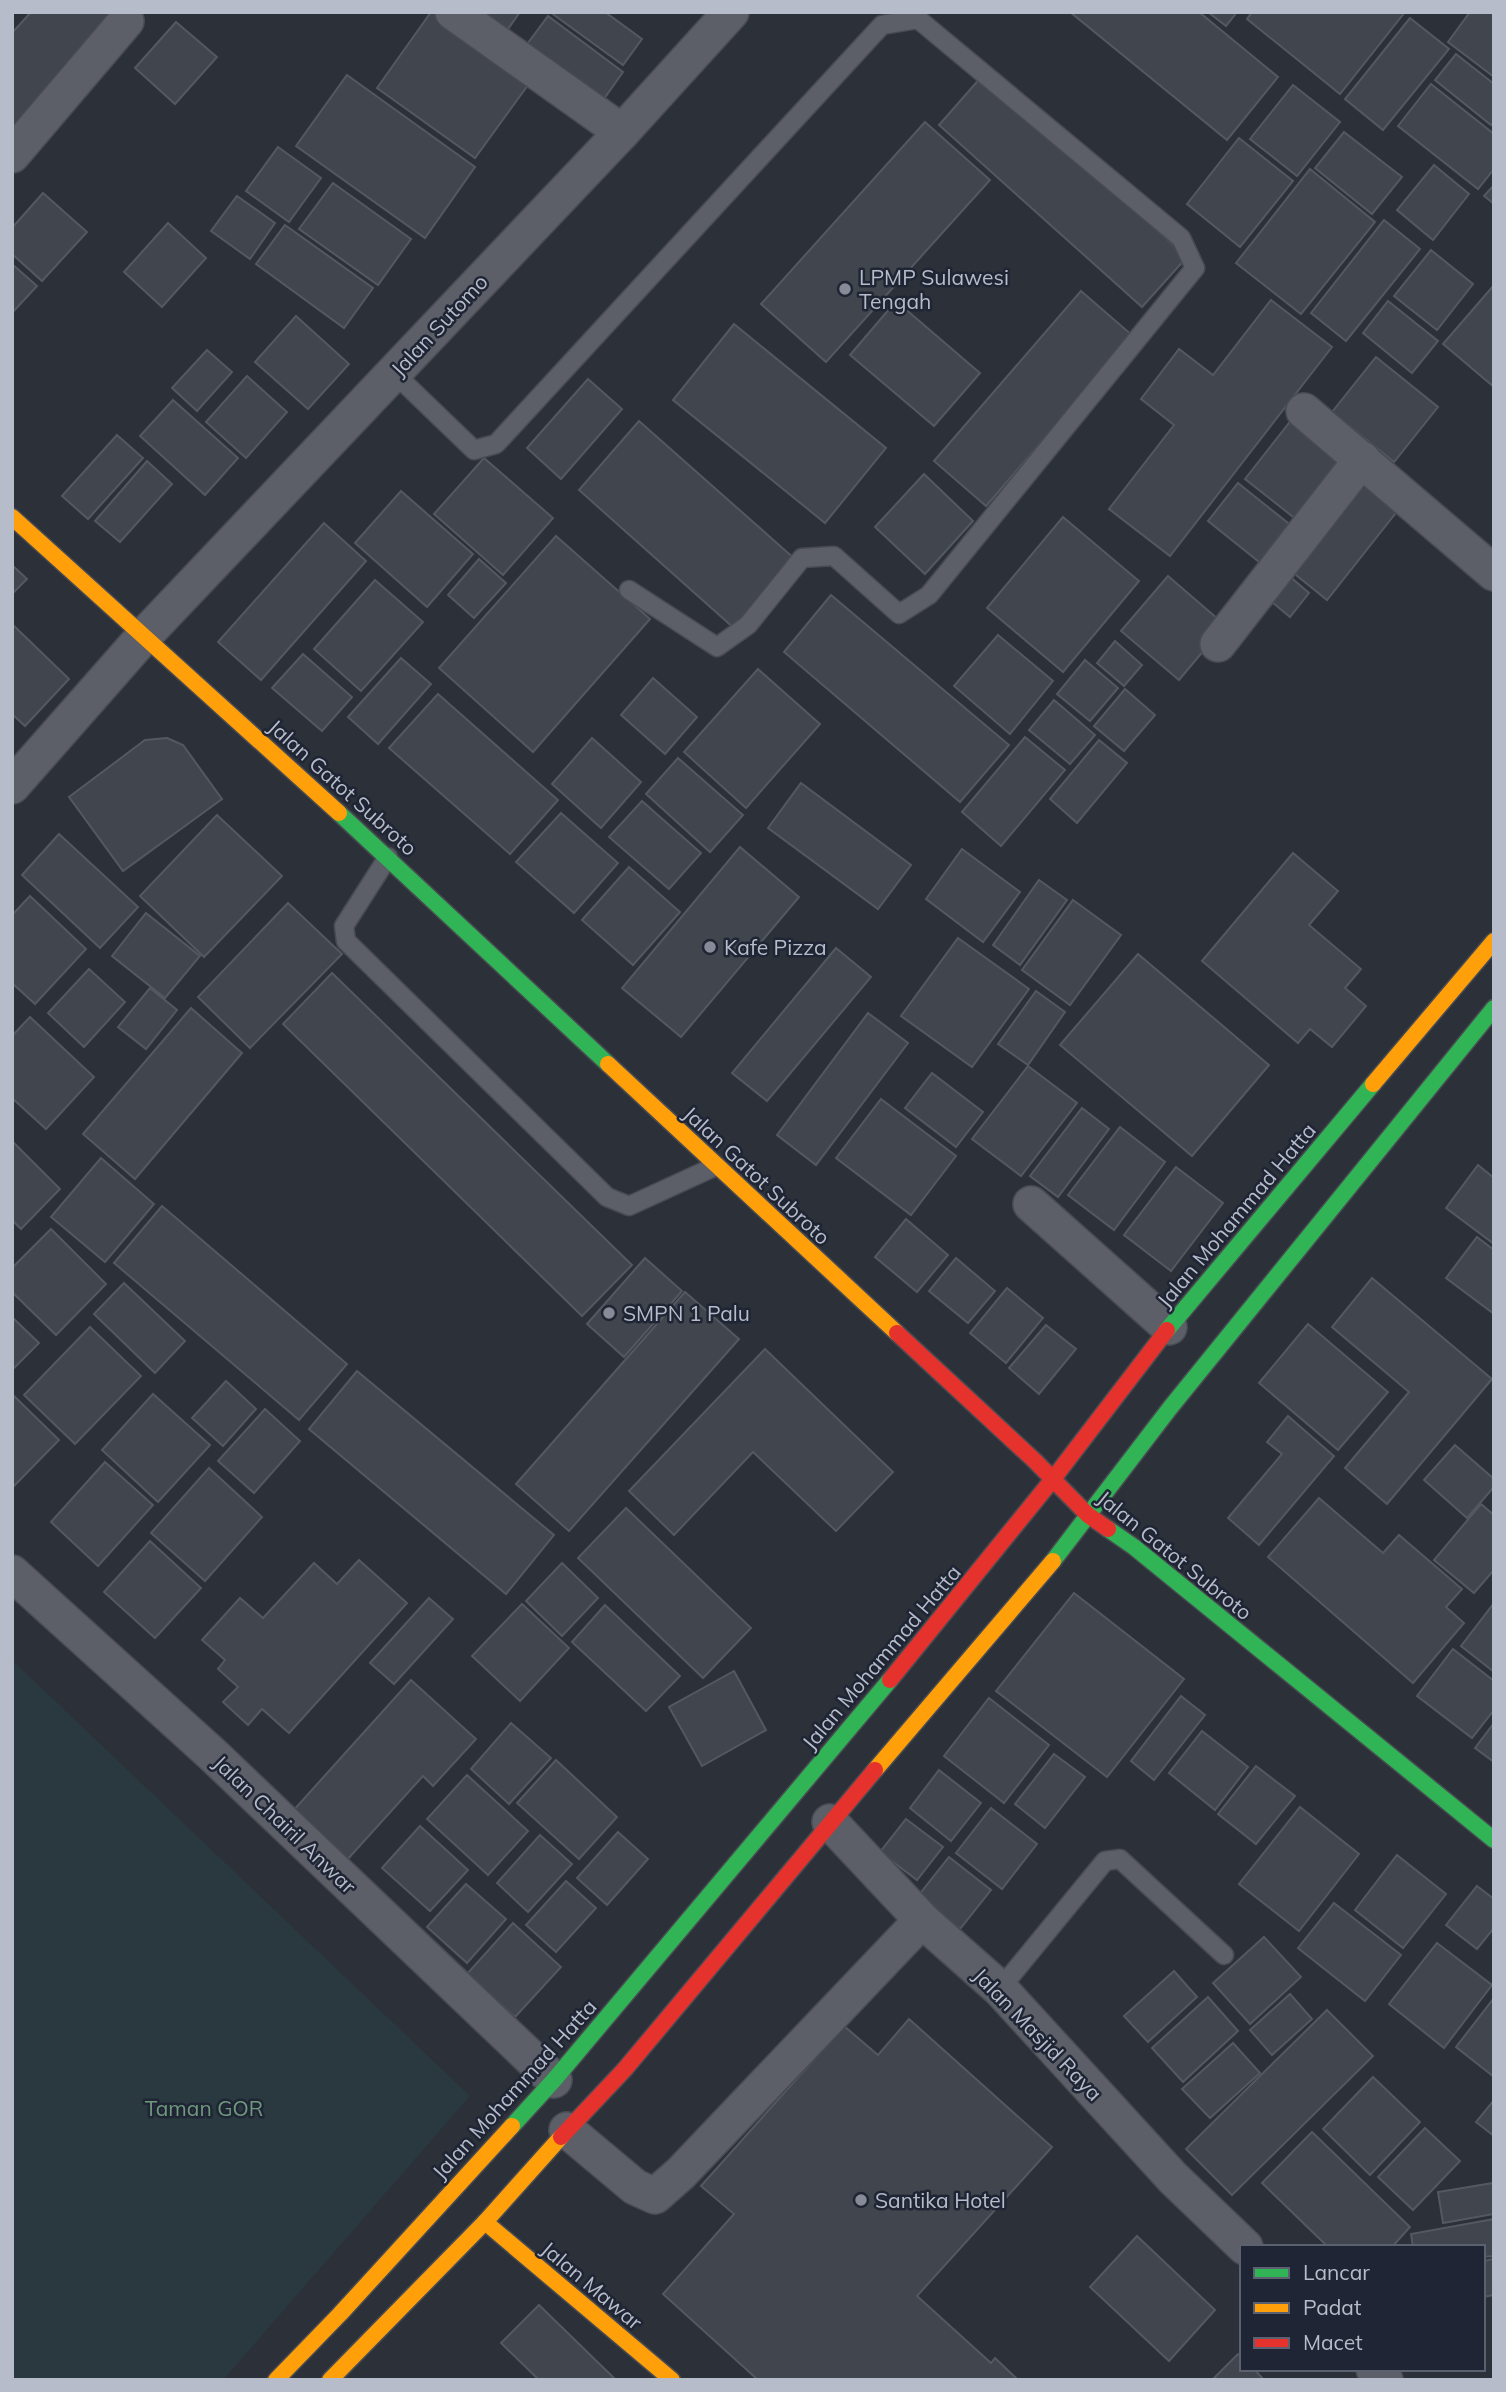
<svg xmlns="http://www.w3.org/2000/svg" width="1506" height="2392" viewBox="0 0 1506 2392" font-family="Mulish,sans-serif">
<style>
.green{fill:#29393f}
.building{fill:#41454d;stroke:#545861;stroke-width:2}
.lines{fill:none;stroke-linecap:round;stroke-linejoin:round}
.lane-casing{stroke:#484b52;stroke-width:21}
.street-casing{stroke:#484b52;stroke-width:38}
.fast-casing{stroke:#484b52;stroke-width:19}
.slow-casing{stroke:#484b52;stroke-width:19}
.jam-casing{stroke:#484b52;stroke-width:19}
.lane{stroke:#5c5f67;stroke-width:18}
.street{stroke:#5c5f67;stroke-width:35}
.fast{stroke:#30b455;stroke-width:16}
.slow{stroke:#ff9f0a;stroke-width:16}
.jam{stroke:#e5322d;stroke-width:16}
.poi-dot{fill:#868b97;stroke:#1f2534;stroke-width:2.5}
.labels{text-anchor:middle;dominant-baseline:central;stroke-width:5;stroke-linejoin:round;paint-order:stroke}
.poi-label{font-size:21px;fill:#b6bcc9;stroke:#1f2534;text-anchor:start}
.street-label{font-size:21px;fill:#b6bcc9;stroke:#1f2534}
.park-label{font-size:21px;fill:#6f997d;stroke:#1f2534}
</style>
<rect width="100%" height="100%" fill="#2c3039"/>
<path class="green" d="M 12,1660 L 470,2096 L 223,2380 L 12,2380 Z"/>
<g class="building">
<path d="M 31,12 L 125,12 L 12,133 L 12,33 Z"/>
<path d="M 431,12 L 435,12 L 531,81 L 475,158 L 377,88 Z"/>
<path d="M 471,12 L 520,12 L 503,36 Z"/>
<path d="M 550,12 L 605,12 L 642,39 L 623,65 Z"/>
<path d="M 1070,12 L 1199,12 L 1278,77 L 1227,140 Z"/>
<path d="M 1208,12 L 1237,12 L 1226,26 Z"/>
<path d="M 1252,12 L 1405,12 L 1340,94 L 1247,19 Z"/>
<path d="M 1470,12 L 1494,12 L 1494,77 L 1448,42 Z"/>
<path d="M 548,16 L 623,72 L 601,103 L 525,47 Z"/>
<path d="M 1410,18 L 1449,49 L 1383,130 L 1345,99 Z"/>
<path d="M 176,22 L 217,57 L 175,104 L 135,68 Z"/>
<path d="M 1456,54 L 1494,84 L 1494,121 L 1491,125 L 1435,80 Z"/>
<path d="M 347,75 L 475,167 L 425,238 L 296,146 Z"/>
<path d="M 983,75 L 1187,257 L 1142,307 L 939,125 Z"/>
<path d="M 1431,84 L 1494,134 L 1494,169 L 1478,189 L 1398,126 Z"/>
<path d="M 1293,85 L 1340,122 L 1297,176 L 1250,139 Z"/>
<path d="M 925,122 L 990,180 L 826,362 L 761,304 Z"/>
<path d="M 1344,132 L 1402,177 L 1372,214 L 1315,168 Z"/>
<path d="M 1239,138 L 1293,181 L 1240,247 L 1187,204 Z"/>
<path d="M 278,147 L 321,178 L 289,222 L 246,191 Z"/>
<path d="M 1434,165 L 1469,194 L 1433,240 L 1397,210 Z"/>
<path d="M 1310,169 L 1375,222 L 1301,314 L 1236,263 Z"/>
<path d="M 333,183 L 411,239 L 378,285 L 299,229 Z"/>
<path d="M 1494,185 L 1494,204 L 1484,196 Z"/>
<path d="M 43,193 L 87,232 L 42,281 L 12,254 L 12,228 Z"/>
<path d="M 237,196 L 275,223 L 250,259 L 211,231 Z"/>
<path d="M 1384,220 L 1420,249 L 1346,341 L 1311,313 Z"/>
<path d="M 168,223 L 206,258 L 162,307 L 124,272 Z"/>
<path d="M 285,225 L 373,288 L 344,328 L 256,264 Z"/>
<path d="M 1431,250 L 1473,284 L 1437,330 L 1394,296 Z"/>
<path d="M 12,264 L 37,286 L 12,313 Z"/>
<path d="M 1494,285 L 1494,387 L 1443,344 Z"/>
<path d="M 1081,291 L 1133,336 L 986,506 L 934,461 Z"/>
<path d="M 1271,300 L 1332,347 L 1170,556 L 1109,509 L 1174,425 L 1141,399 L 1179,349 L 1213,375 Z"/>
<path d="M 896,301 L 980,373 L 934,426 L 850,355 Z"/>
<path d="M 1388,301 L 1438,341 L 1412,373 L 1363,333 Z"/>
<path d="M 296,316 L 349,364 L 308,409 L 255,362 Z"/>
<path d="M 734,324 L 886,448 L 825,523 L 673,400 Z"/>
<path d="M 207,350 L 232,372 L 197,411 L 172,388 Z"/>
<path d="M 1376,357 L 1438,407 L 1394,462 L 1332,412 Z"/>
<path d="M 247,376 L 287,412 L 246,458 L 206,422 Z"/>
<path d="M 588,379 L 622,409 L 561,479 L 527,448 Z"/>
<path d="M 173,400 L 238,458 L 205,495 L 140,436 Z"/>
<path d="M 1293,418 L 1345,459 L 1297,520 L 1245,479 Z"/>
<path d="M 639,421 L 796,560 L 735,629 L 579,490 Z"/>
<path d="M 117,435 L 143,458 L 88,519 L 62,496 Z"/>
<path d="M 484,458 L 553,518 L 503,575 L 434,514 Z"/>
<path d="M 147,461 L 172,484 L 120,542 L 95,521 Z"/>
<path d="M 924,474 L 973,521 L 925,574 L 875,527 Z"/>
<path d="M 1357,475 L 1399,509 L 1327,600 L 1285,566 Z"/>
<path d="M 1238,483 L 1293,527 L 1263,565 L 1208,521 Z"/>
<path d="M 401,491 L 473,554 L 427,607 L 355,543 Z"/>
<path d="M 1063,517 L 1139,581 L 1063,672 L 987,608 Z"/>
<path d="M 324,523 L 366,561 L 261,680 L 218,642 Z"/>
<path d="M 556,536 L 650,619 L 533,752 L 439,668 Z"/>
<path d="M 479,559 L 506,583 L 474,618 L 448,595 Z"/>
<path d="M 12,565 L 27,579 L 12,594 Z"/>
<path d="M 1281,569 L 1309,593 L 1290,617 L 1262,594 Z"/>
<path d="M 1168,576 L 1225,625 L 1179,680 L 1121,631 Z"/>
<path d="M 375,580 L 423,622 L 361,691 L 314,649 Z"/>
<path d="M 831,595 L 1009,745 L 960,802 L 784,652 Z"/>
<path d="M 12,624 L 69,679 L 25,726 L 12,714 Z"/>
<path d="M 998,635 L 1053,681 L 1010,734 L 954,686 Z"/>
<path d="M 1115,641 L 1142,665 L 1124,686 L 1097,663 Z"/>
<path d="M 303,654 L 352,697 L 322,731 L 272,688 Z"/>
<path d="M 401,658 L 431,684 L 378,744 L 348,717 Z"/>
<path d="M 1085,660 L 1118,688 L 1090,721 L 1057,694 Z"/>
<path d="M 758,669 L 820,724 L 746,808 L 684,752 Z"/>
<path d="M 653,678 L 697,717 L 665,754 L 621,715 Z"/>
<path d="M 1125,689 L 1155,715 L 1124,751 L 1094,726 Z"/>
<path d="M 438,694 L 558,800 L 510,854 L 389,748 Z"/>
<path d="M 1054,700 L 1095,735 L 1070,764 L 1029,730 Z"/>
<path d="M 1025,737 L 1065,770 L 1001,846 L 962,812 Z"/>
<path d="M 167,738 L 183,745 L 222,799 L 123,871 L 69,797 L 145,740 Z"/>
<path d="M 592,738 L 641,782 L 601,828 L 552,784 Z"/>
<path d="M 1099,740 L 1127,763 L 1077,823 L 1050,799 Z"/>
<path d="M 678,758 L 743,815 L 710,852 L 646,794 Z"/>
<path d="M 801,783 L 911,865 L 878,909 L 768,828 Z"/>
<path d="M 642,801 L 701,853 L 669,889 L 609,837 Z"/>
<path d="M 561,813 L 618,863 L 574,913 L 516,862 Z"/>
<path d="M 217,815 L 282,876 L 204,957 L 140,896 Z"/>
<path d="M 59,834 L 138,907 L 100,948 L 22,875 Z"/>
<path d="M 740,847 L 799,897 L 681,1037 L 622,988 Z"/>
<path d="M 962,849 L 1020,892 L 983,942 L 926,899 Z"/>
<path d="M 1293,853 L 1338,891 L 1309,925 L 1361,969 L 1345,988 L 1366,1006 L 1332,1047 L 1310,1029 L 1298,1043 L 1202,961 Z"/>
<path d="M 629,867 L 680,912 L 633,965 L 582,920 Z"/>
<path d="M 1039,880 L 1067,900 L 1020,965 L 993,945 Z"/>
<path d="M 30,896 L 86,949 L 35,1004 L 12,983 L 12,915 Z"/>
<path d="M 1073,900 L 1121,935 L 1070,1005 L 1022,970 Z"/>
<path d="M 288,903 L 342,954 L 250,1048 L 198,997 Z"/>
<path d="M 146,913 L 200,956 L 165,998 L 112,956 Z"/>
<path d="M 958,938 L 1029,989 L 972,1067 L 901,1016 Z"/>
<path d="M 836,948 L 871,977 L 767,1101 L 732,1073 Z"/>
<path d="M 1138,954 L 1269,1065 L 1192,1156 L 1060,1045 Z"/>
<path d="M 89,969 L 125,1002 L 84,1047 L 48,1013 Z"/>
<path d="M 332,973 L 632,1265 L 582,1316 L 283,1024 Z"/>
<path d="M 150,988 L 177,1010 L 146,1049 L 118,1027 Z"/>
<path d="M 1036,991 L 1065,1012 L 1028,1065 L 998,1044 Z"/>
<path d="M 191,1008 L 242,1053 L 135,1179 L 83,1134 Z"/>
<path d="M 868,1013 L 908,1043 L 816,1165 L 777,1135 Z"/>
<path d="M 30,1017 L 94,1077 L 46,1129 L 12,1098 L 12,1036 Z"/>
<path d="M 1028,1066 L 1077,1103 L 1021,1176 L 972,1139 Z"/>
<path d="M 932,1073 L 983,1112 L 956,1147 L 905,1108 Z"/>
<path d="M 881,1099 L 956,1156 L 911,1215 L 836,1158 Z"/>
<path d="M 1082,1108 L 1109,1129 L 1058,1197 L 1030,1176 Z"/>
<path d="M 1120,1127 L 1165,1162 L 1114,1230 L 1068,1195 Z"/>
<path d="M 12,1141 L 60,1189 L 21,1229 L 12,1220 Z"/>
<path d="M 101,1158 L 154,1204 L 105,1262 L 51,1217 Z"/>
<path d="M 1478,1165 L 1494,1178 L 1494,1244 L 1446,1208 Z"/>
<path d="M 1176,1167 L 1223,1203 L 1171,1271 L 1124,1235 Z"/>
<path d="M 162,1206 L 347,1364 L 299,1420 L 114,1263 Z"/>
<path d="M 906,1219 L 948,1255 L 917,1292 L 875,1257 Z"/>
<path d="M 51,1229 L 106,1284 L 56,1335 L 12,1292 L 12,1268 Z"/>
<path d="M 1477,1237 L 1494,1250 L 1494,1314 L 1446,1278 Z"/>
<path d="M 645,1258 L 682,1291 L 624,1357 L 587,1324 Z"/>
<path d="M 956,1258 L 995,1291 L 968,1323 L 929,1291 Z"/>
<path d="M 1372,1278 L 1492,1379 L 1387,1504 L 1345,1468 L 1409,1392 L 1332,1327 Z"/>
<path d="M 124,1283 L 185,1341 L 155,1373 L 94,1314 Z"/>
<path d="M 1007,1288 L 1043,1318 L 1006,1363 L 970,1333 Z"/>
<path d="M 685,1292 L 739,1339 L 569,1531 L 516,1484 Z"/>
<path d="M 12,1317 L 39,1343 L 12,1370 Z"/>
<path d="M 1308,1324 L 1388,1392 L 1338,1450 L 1259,1383 Z"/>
<path d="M 1046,1325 L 1076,1349 L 1039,1394 L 1009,1368 Z"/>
<path d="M 90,1327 L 141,1376 L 75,1444 L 24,1395 Z"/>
<path d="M 765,1349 L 893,1472 L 836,1531 L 753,1452 L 674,1535 L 629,1491 Z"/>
<path d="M 357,1371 L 554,1535 L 506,1594 L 309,1429 Z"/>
<path d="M 226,1381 L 256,1409 L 223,1446 L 192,1418 Z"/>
<path d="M 153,1394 L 210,1445 L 158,1502 L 102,1450 Z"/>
<path d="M 13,1395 L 59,1440 L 13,1487 L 12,1396 Z"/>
<path d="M 265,1409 L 300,1441 L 254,1493 L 218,1461 Z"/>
<path d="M 1288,1416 L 1334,1456 L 1259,1545 L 1228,1518 L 1282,1454 L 1267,1442 Z"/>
<path d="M 1455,1445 L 1494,1479 L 1494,1487 L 1467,1518 L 1424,1480 Z"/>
<path d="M 105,1462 L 153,1505 L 98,1566 L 51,1522 Z"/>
<path d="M 209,1468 L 262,1517 L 205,1581 L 151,1533 Z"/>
<path d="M 1319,1498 L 1383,1553 L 1399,1535 L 1462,1589 L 1446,1607 L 1464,1623 L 1413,1683 L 1268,1557 Z"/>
<path d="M 1481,1504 L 1494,1515 L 1494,1570 L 1474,1593 L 1434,1560 Z"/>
<path d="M 626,1508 L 751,1628 L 703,1678 L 578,1558 Z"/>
<path d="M 150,1541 L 201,1588 L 155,1638 L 104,1592 Z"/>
<path d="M 359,1560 L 407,1603 L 289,1733 L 262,1709 L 248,1725 L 223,1702 L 238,1687 L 218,1669 L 225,1660 L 202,1640 L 240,1598 L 263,1618 L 314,1563 L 337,1584 Z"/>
<path d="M 562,1563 L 598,1598 L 562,1636 L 526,1601 Z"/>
<path d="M 1074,1593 L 1184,1679 L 1107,1777 L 996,1691 Z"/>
<path d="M 429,1598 L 453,1619 L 394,1684 L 370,1663 Z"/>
<path d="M 1494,1603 L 1494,1672 L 1461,1646 Z"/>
<path d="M 522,1604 L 569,1648 L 520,1701 L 472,1656 Z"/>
<path d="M 605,1605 L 680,1676 L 646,1711 L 572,1642 Z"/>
<path d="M 1453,1649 L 1494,1681 L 1494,1710 L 1472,1738 L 1417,1696 Z"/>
<path d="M 734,1671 L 766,1730 L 702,1766 L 669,1707 Z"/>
<path d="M 411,1680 L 476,1739 L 433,1786 L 423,1776 L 346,1861 L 292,1812 Z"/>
<path d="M 1181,1696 L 1205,1715 L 1154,1780 L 1131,1761 Z"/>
<path d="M 989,1698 L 1049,1745 L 1004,1803 L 944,1756 Z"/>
<path d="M 511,1723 L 551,1758 L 509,1804 L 471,1769 Z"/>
<path d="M 1494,1723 L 1494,1762 L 1475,1748 Z"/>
<path d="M 1202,1731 L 1248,1767 L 1215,1810 L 1169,1773 Z"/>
<path d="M 1054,1754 L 1085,1777 L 1045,1828 L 1015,1804 Z"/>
<path d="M 556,1760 L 617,1817 L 579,1859 L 517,1803 Z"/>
<path d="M 1256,1766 L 1295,1796 L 1256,1844 L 1218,1814 Z"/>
<path d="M 939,1770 L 981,1803 L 951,1841 L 910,1808 Z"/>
<path d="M 467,1775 L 528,1831 L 488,1875 L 427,1819 Z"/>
<path d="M 1300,1807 L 1359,1854 L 1299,1931 L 1239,1884 Z"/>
<path d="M 991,1808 L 1037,1844 L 1002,1889 L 956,1853 Z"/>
<path d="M 906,1819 L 943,1847 L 917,1880 L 880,1852 Z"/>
<path d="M 420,1826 L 468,1870 L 430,1911 L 382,1868 Z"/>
<path d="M 618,1832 L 648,1859 L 607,1905 L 577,1878 Z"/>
<path d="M 540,1835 L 572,1864 L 528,1912 L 497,1883 Z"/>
<path d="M 1397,1855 L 1446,1894 L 1403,1948 L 1355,1910 Z"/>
<path d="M 949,1857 L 991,1890 L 960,1929 L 918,1896 Z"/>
<path d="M 566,1881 L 596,1908 L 556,1952 L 526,1925 Z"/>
<path d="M 466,1884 L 506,1919 L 467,1963 L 427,1927 Z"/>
<path d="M 1477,1886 L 1494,1899 L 1494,1928 L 1477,1949 L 1446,1925 Z"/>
<path d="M 1334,1903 L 1401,1955 L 1365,2001 L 1298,1948 Z"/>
<path d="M 513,1923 L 561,1967 L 515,2017 L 467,1974 Z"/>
<path d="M 1264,1937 L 1301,1977 L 1250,2024 L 1213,1983 Z"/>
<path d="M 1437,1943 L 1492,1985 L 1444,2048 L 1389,2004 Z"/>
<path d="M 1174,1971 L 1197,1997 L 1148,2042 L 1124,2016 Z"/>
<path d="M 1290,1994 L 1312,2019 L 1272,2055 L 1250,2030 Z"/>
<path d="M 1208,1997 L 1238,2031 L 1183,2082 L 1152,2048 Z"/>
<path d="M 1494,1998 L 1494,2077 L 1456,2047 Z"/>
<path d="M 1327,2010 L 1373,2056 L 1232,2195 L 1186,2149 Z"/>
<path d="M 909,2019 L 1052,2147 L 917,2296 L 991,2363 L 995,2358 L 1018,2380 L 758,2380 L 663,2294 L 734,2214 L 701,2186 L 844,2026 L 878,2055 Z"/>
<path d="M 1233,2043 L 1260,2073 L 1210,2118 L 1182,2089 Z"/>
<path d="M 1373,2077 L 1420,2122 L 1370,2175 L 1323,2129 Z"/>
<path d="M 1494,2100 L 1494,2136 L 1476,2122 Z"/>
<path d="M 1425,2128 L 1460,2161 L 1413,2210 L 1378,2177 Z"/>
<path d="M 1312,2132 L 1410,2227 L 1392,2247 L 1328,2247 L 1262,2183 Z"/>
<path d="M 1493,2183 L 1494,2214 L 1443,2223 L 1438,2192 Z"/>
<path d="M 1494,2219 L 1494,2256 L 1483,2257 L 1483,2247 L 1413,2247 L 1411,2234 Z"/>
<path d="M 1137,2236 L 1215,2310 L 1169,2361 L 1090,2287 Z"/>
<path d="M 1494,2259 L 1494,2295 L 1483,2297 L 1483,2261 Z"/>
<path d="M 539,2305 L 616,2380 L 539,2380 L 501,2343 Z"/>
<path d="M 1238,2354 L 1242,2357 L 1242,2369 L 1254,2369 L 1264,2380 L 1212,2380 Z"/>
</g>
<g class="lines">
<defs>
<g id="lane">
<path d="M 394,373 L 474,450 L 496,444 L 882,25 L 918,19 L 1181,238 L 1195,268 L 929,595 L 899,614 L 834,556 L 802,558 L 748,625 L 717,647 L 629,590"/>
<path d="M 388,857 L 344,926 L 346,941 L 607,1197 L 629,1206 L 716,1166"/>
<path d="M 1000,1989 L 1105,1861 L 1120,1859 L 1224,1955"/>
</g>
<g id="street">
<path d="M 453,12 L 622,132"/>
<path d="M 12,155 L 126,21"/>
<path d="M 1304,411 L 1494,573"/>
<path d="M 1218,644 L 1362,459"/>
<path d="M 12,786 L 144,636 L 622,132 L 731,12"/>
<path d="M 1031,1204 L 1169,1327"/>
<path d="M 12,1573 L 213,1755 L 554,2080"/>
<path d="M 830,1822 L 922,1920 L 1000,1989 L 1173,2178 L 1245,2247"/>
<path d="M 567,2130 L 635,2187 L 655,2196 L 681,2173 L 922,1920"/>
<path d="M 1374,2369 L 1385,2380"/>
</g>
<g id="fast">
<path d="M 339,813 L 608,1064"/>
<path d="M 1167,1330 L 1373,1084"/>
<path d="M 1108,1529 L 1134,1547 L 1494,1840"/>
<path d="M 1053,1561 L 1170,1408 L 1494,1008"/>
<path d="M 512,2126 L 554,2080 L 890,1680"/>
</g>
<g id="slow">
<path d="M 12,517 L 339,813"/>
<path d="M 608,1064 L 897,1333"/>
<path d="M 1373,1084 L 1494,941"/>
<path d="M 875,1770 L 1053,1561"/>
<path d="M 485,2222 L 672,2380"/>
<path d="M 276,2380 L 340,2314 L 512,2126"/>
<path d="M 330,2380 L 485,2222 L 561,2137"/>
</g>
<g id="jam">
<path d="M 897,1333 L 1035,1461 L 1088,1515 L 1108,1529"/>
<path d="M 890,1680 L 1053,1479 L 1167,1330"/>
<path d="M 561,2137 L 625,2069 L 875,1770"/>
</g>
</defs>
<use href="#lane" class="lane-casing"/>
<use href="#street" class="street-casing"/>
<use href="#fast" class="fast-casing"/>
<use href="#slow" class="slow-casing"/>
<use href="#jam" class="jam-casing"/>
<use href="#lane" class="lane"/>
<use href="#street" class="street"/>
<use href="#fast" class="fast"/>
<use href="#slow" class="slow"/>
<use href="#jam" class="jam"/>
</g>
<g class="poi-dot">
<circle cx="845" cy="289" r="7"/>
<circle cx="710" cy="947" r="7"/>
<circle cx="609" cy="1313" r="7"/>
<circle cx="861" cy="2200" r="7"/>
</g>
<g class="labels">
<g class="poi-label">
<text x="859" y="277">LPMP Sulawesi<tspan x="859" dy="24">Tengah</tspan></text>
<text x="724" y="947">Kafe Pizza</text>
<text x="623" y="1313">SMPN 1 Palu</text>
<text x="875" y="2200">Santika Hotel</text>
</g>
<g class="street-label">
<text transform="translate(439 325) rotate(-47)">Jalan Sutomo</text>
<text transform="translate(343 787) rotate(42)">Jalan Gatot Subroto</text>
<text transform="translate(757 1175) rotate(43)">Jalan Gatot Subroto</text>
<text transform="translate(1236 1215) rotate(-50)">Jalan Mohammad Hatta</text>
<text transform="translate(1175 1555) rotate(39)">Jalan Gatot Subroto</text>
<text transform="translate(881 1657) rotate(-50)">Jalan Mohammad Hatta</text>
<text transform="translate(285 1824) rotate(44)">Jalan Chairil Anwar</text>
<text transform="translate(1038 2034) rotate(46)">Jalan Masjid Raya</text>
<text transform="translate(514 2089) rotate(-48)">Jalan Mohammad Hatta</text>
<text transform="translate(592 2285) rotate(40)">Jalan Mawar</text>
</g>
<g class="park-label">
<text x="204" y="2108">Taman GOR</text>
</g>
</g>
<rect width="1506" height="2392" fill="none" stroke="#b6bcc9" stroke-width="28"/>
<rect x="1240" y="2245" width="245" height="126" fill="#1f2534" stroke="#5b6170" stroke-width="2"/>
<rect x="1254" y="2268" width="35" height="10" fill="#30b455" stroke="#5b6170" stroke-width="2"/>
<text x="1303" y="2280" font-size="21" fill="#b6bcc9">Lancar</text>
<rect x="1254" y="2303" width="35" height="10" fill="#ff9f0a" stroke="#5b6170" stroke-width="2"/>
<text x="1303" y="2315" font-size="21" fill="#b6bcc9">Padat</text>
<rect x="1254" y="2338" width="35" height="10" fill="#e5322d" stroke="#5b6170" stroke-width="2"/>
<text x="1303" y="2350" font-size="21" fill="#b6bcc9">Macet</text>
</svg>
